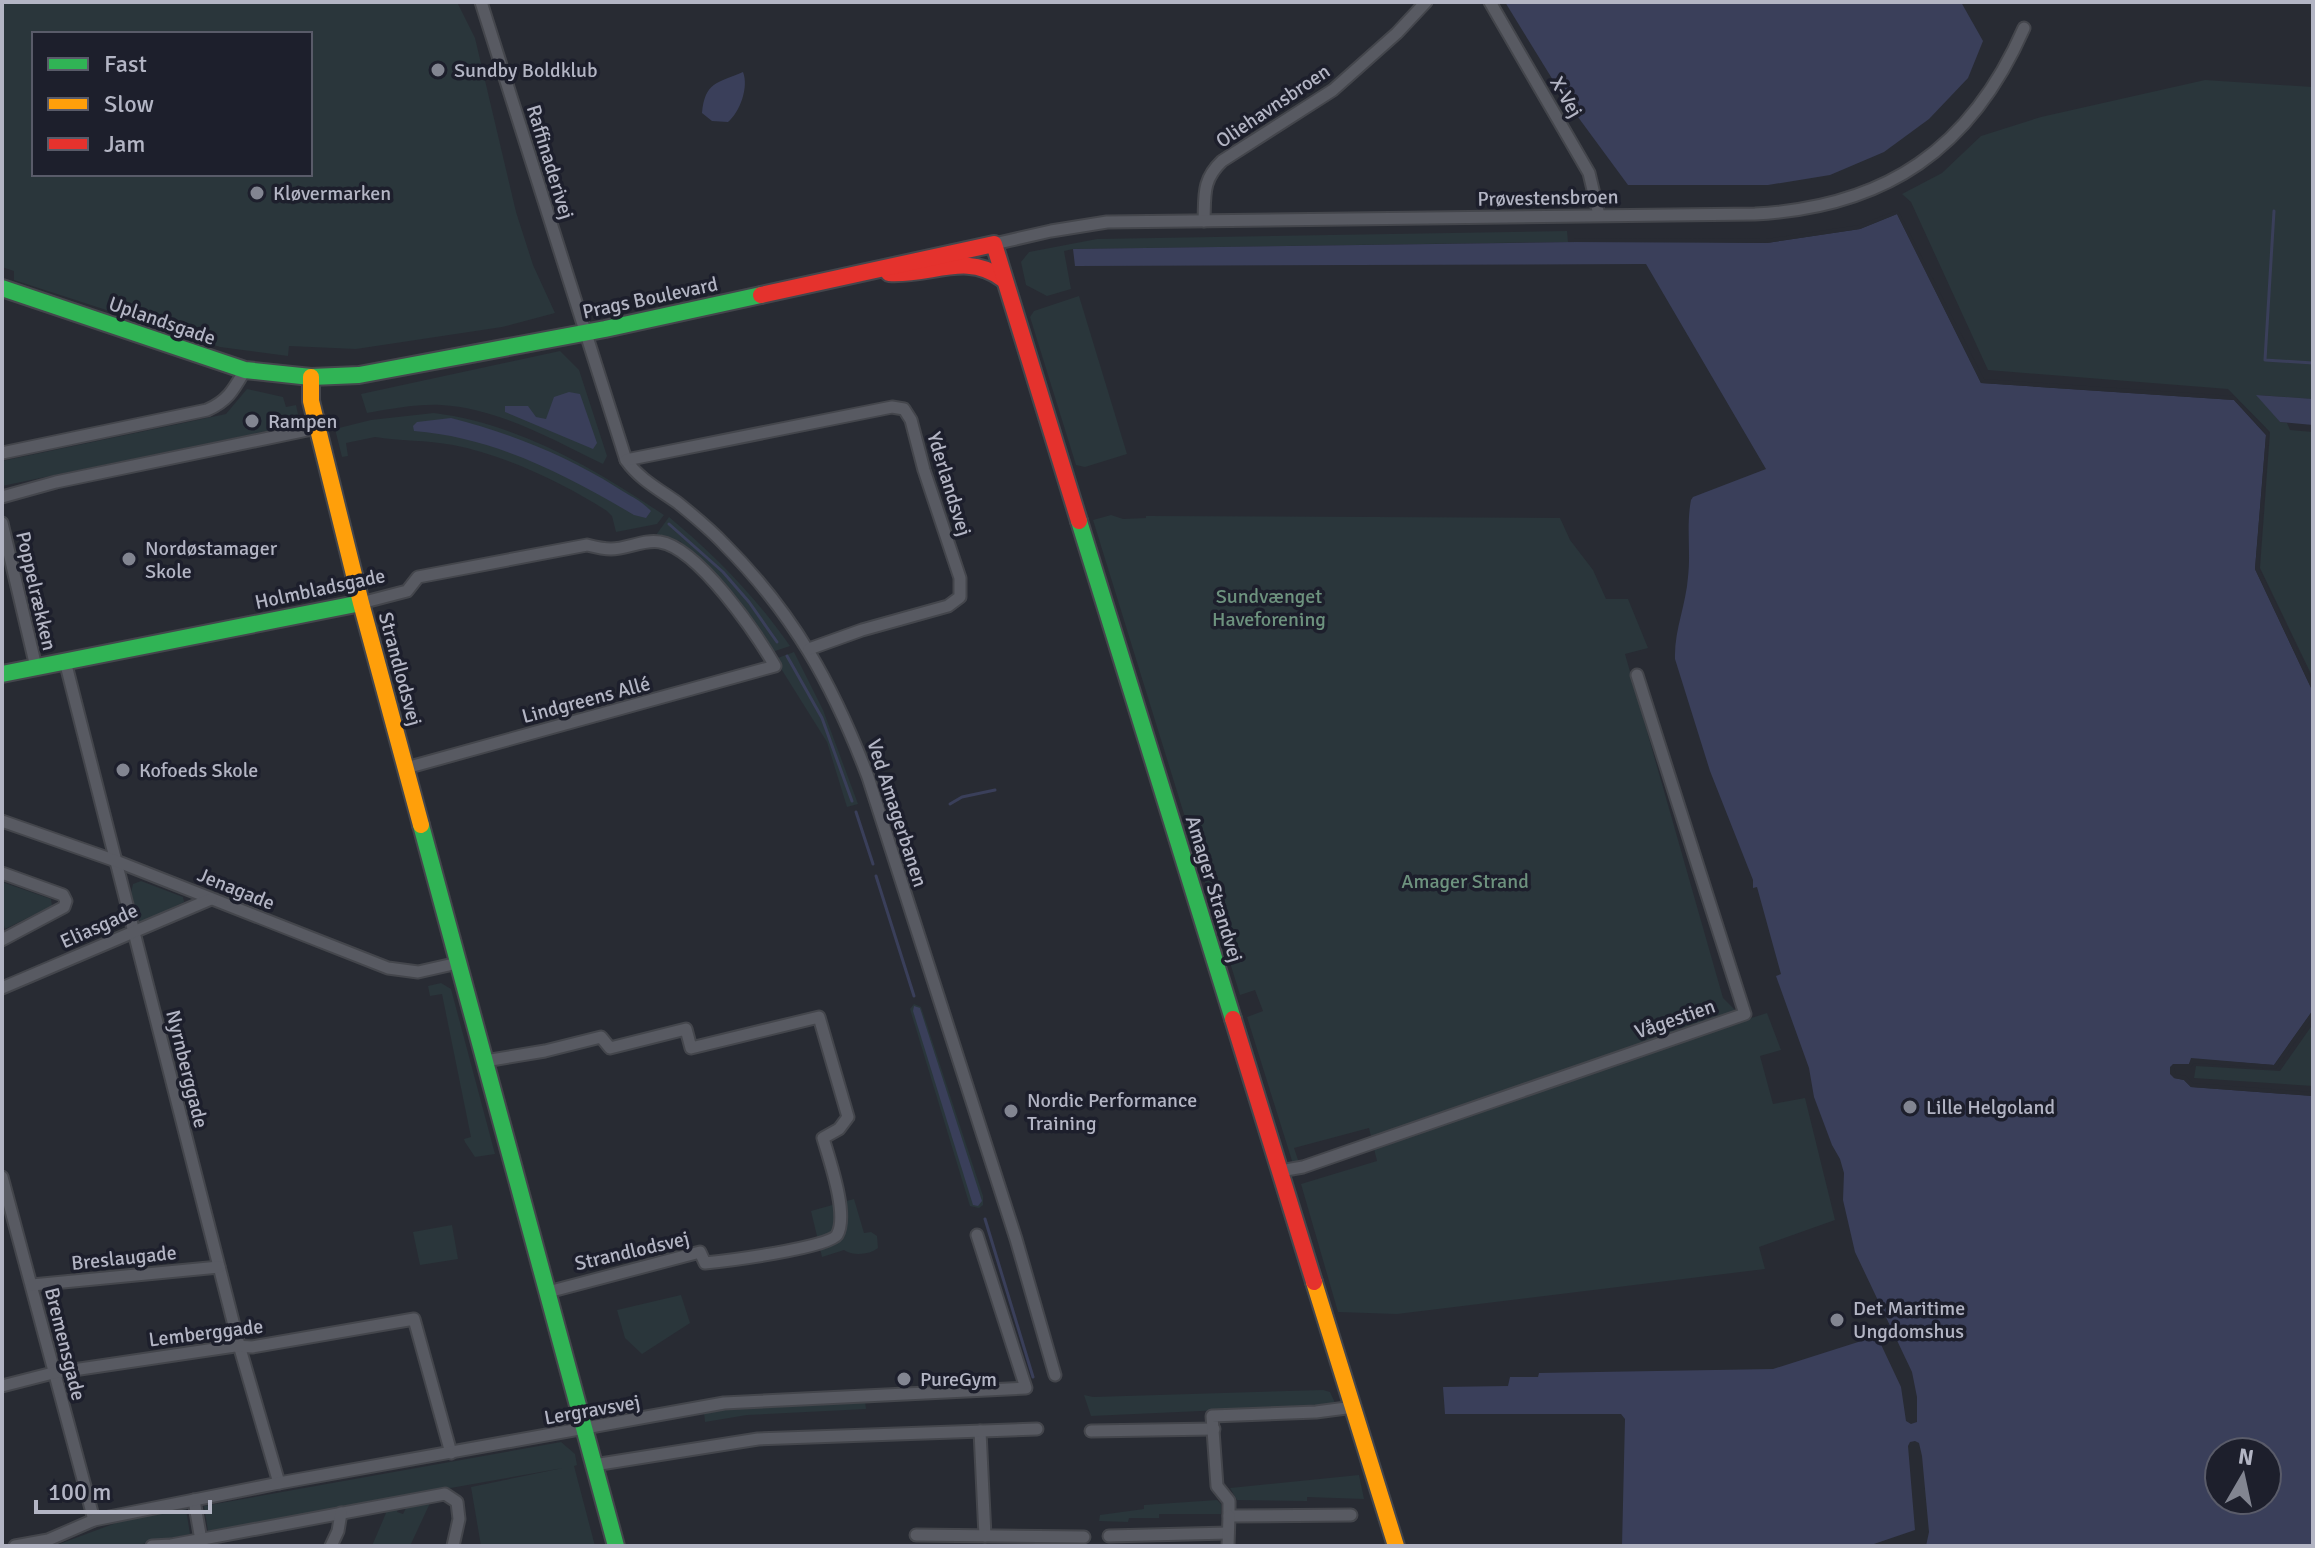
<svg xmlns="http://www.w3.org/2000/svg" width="2315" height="1548" viewBox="0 0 2315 1548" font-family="Signika,sans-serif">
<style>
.green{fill:#2a363b;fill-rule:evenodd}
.water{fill:#3a3f5a;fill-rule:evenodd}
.pier{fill:#282b33}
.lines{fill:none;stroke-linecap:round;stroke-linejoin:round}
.stream{stroke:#3a3f5a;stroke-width:3}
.street-casing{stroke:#44464c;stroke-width:15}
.fast-casing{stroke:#44464c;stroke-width:20}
.slow-casing{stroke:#44464c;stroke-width:20}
.jam-casing{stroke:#44464c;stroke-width:20}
.street{stroke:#585a62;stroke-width:11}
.fast{stroke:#30b455;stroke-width:16}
.slow{stroke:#ff9f0a;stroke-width:16}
.jam{stroke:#e5322d;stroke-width:16}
.poi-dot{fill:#828591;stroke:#1d1f2c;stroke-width:3}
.labels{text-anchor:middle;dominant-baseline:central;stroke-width:7;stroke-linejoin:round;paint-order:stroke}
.poi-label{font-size:20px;fill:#b3b5c4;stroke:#1d1f2c;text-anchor:start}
.street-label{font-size:20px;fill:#b3b5c4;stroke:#1d1f2c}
.park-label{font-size:20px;fill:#6d927e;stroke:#1d1f2c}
</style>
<rect width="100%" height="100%" fill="#282b33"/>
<g class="green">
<path d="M 2,2 L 457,2 L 475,38 L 516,212 L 533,265 L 555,313 L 502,327 L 356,349 L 289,346 L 288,356 L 220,347 L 14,280 L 14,271 L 2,267 ZM 34,34 L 310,34 L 310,174 L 34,174 Z"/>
<path d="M 2205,80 L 2313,87 L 2313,399 L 2258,395 L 2280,422 L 2287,423 L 2290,430 L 2313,432 L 2313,678 L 2260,568 L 2270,432 L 2228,389 L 1988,370 L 1911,202 L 1902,194 L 1942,173 L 1981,136 L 2041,117 Z"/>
<path d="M 1567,231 L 1568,242 L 1073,249 L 1064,251 L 1071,289 L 1047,296 L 1026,285 L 1021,262 L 1029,252 L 1097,239 Z"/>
<path d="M 1079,296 L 1127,454 L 1085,467 L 1076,465 L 1030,317 L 1034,311 Z"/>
<path d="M 560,351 L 579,370 L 607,456 L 603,464 C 553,440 498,408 441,405 C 416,404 391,409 367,413 L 361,394 Z"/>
<path d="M 247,389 L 283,397 L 286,407 L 296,405 L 300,424 L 2,486 L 2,461 L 226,414 Z"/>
<path d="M 434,413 C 520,424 593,468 664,515 L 657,524 L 616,532 L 612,516 L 607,511 C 564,483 505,455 453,445 C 427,440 398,441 375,437 L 346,443 L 348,456 L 342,457 L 335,429 L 371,420 Z"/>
<path d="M 1111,515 L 1123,519 L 1146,518 L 1146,516 L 1560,518 L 1570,540 L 1593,570 L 1606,599 L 1628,599 L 1648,648 L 1625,654 L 1723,998 L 1745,1020 L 1767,1013 L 1781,1050 L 1760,1056 L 1773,1104 L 1805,1098 L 1835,1220 L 1759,1247 L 1765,1269 L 1397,1314 L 1338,1312 L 1301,1184 L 1377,1161 L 1369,1128 L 1294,1148 L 1299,1163 L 1293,1164 L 1247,1017 L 1263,1011 L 1255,990 L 1240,995 L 1093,520 Z"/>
<path d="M 669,517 C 715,555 756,597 790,646 L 772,652 L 761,633 L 728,591 L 680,541 L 656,535 Z"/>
<path d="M 794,652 L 823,710 L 858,804 L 847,807 L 827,742 L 775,659 Z"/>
<path d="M 141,881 L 183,897 L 184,902 L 140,923 L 131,893 L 133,884 Z"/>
<path d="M 2,882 L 51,899 L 52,906 L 5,929 L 2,918 Z"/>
<path d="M 441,983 L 451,989 L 495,1154 L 475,1157 L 465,1142 L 464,1139 L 471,1137 L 442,994 L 430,996 L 428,986 Z"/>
<path d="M 914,1004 L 921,1007 L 983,1196 L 983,1205 L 979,1208 L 970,1206 L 910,1009 Z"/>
<path d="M 2313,1024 L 2313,1086 L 2194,1078 L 2196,1066 L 2280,1071 Z"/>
<path d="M 854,1199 L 864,1233 L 871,1232 L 877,1236 L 878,1248 C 870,1255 852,1256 844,1250 L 822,1257 L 811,1211 Z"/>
<path d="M 452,1225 L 458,1259 L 420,1265 L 413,1232 Z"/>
<path d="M 681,1295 L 690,1323 L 642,1354 L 625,1338 L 617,1310 Z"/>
<path d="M 1323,1390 L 1330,1392 L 1336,1405 L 1091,1416 L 1084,1395 L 1093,1397 Z"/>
<path d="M 865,1401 L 866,1409 L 747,1415 L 705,1422 L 704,1412 L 767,1402 Z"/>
<path d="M 561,1442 L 575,1454 L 577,1465 L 574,1466 L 595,1546 L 481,1546 L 471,1487 L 563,1468 L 208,1531 L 204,1506 Z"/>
<path d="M 1359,1475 L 1364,1499 L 1307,1497 L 1307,1501 L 1237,1500 L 1230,1488 Z"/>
<path d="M 1217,1500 L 1221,1504 L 1221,1514 L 1159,1514 L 1159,1518 L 1129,1518 L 1128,1522 L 1099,1521 L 1100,1515 L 1144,1509 L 1144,1505 Z"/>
<path d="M 430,1503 L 410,1546 L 372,1546 L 386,1513 L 380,1510 L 399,1507 L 397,1512 L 403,1514 L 407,1506 Z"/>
<path d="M 186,1509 L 190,1534 L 133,1546 L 54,1546 L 124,1520 Z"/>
</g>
<g class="water">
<path d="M 1505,2 L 1961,2 L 1983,41 L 1968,78 L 1929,119 L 1884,152 L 1830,175 L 1768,185 L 1628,185 L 1564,98 Z"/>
<path d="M 743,72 C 749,87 740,112 728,122 L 712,121 L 702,113 C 705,82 717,83 743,72 Z"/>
<path d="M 1897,214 L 1981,383 L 2234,400 L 2266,435 L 2255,569 L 2313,692 L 2313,1010 L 2274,1065 L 2192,1059 L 2189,1064 L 2173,1064 L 2174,1078 L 2184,1080 L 2191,1087 L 2313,1096 L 2313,1546 L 1926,1546 L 1929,1532 L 1922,1456 L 1919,1443 L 1915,1441 L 1910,1442 L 1908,1446 L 1915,1530 L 1868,1546 L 1622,1546 L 1625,1419 L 1621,1414 L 1445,1414 L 1443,1387 L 1508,1386 L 1510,1377 L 1538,1377 L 1539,1373 L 1773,1369 L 1877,1336 L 1901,1387 L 1906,1421 L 1911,1424 L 1917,1422 L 1917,1397 L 1912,1372 L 1855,1252 L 1843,1200 L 1844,1173 L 1840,1159 L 1832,1145 L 1814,1097 L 1809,1068 L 1776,976 L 1781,974 L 1757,887 L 1753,888 L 1753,880 L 1710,771 L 1675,659 C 1674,631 1686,605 1688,577 C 1691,552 1686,526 1691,500 L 1693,497 L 1766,469 L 1646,264 L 1075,266 L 1073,249 L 1646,241 L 1767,243 L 1860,229 ZM 2219,1452 L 2267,1452 L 2267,1500 L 2219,1500 Z"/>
<path d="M 569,392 L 580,394 L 597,443 L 593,449 L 505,412 L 505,406 L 528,406 L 536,417 L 546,419 L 554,397 Z"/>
<path d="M 2256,395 L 2313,399 L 2313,425 L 2280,422 Z"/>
<path d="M 451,418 C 509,433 565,455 616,487 C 628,495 642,501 651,511 L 646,518 L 634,515 C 566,475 494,437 414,431 L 413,426 L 417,422 Z"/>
<path d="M 914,1006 L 920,1008 L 982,1201 L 978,1206 L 973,1205 L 913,1011 Z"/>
</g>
<g class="pier">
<path d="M 1898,210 L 1984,379 L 2234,396 L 2269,432 L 2259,568 L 2313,682 L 2313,692 L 2255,569 L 2266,435 L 2234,400 L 1981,383 L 1897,214 L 1860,229 L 1767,243 L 1568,242 L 1568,238 L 1766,239 L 1859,225 Z"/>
<path d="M 2313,1010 L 2313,1017 L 2276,1069 L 2194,1063 L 2190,1068 L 2174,1068 L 2176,1074 L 2186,1076 L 2193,1083 L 2313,1092 L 2313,1096 L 2191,1087 L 2184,1080 L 2174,1078 L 2170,1074 L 2170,1067 L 2173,1064 L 2189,1064 L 2191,1058 L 2274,1065 Z"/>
</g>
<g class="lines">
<g class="stream">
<path d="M 2274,211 L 2265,360 L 2313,363"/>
<path d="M 669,524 L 723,572 L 749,602 L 777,642"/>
<path d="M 787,656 L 822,718 L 852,801"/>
<path d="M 950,804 L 962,797 L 995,790"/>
<path d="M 856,812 L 873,864"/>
<path d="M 876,876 L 914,996"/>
<path d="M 985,1219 L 1033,1377"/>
</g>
<defs>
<g id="street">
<path d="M 481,2 L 626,460 C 639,479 660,490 678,503 C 694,516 710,529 724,544 C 794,614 833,685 868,777 L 1016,1239 L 1055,1375"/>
<path d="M 1490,2 L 1589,173 L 1599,215"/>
<path d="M 1204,221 C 1205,195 1202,180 1222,161 L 1333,90 L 1397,33 L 1426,2"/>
<path d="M 994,244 L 1051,231 L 1107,222 L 1755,214 C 1886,207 1971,149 2024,28"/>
<path d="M 2,453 L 207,410 C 228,401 234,389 245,370"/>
<path d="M 626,460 L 892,407 L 904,409 L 911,420 L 924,470 L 960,578 L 960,597 L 948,606 L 862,630 L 809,649"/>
<path d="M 2,497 L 56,482 L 317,428"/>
<path d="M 2,523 L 36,667"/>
<path d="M 361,603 L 407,591 L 418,577 L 587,545 C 595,547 603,549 611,549 C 627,549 644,539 660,542 C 698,548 756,633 775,666 L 406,768"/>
<path d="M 65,661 L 239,1345 L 279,1483"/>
<path d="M 2,821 L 116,861 L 388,968 L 418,972 L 458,963"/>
<path d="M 2,873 L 63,895 L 66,901 L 64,907 L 2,940"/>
<path d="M 2,988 L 211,899"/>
<path d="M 485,1061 L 545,1051 L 601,1037 L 610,1048 L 686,1029 L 691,1048 L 819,1017 L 848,1117 L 839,1129 L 823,1138 C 829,1159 849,1215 837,1235 C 829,1248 725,1261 705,1263 L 700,1252 L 548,1292"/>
<path d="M 1280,1171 L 1303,1167 L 1745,1014 L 1637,675"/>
<path d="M 2,1177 L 94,1520"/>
<path d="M 32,1285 L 219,1267"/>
<path d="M 2,1386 L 53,1373 L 235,1346 L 252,1347 L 414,1319 L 451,1453"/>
<path d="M 980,1431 L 985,1536"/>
<path d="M 1091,1431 L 1214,1429"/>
<path d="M 594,1465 L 758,1439 L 1037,1429"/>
<path d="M 194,1500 L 202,1546"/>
<path d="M 1351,1515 L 1229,1516 L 1229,1501 L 1217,1486 L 1212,1416 L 1316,1412 L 1354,1407"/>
<path d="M 916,1535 L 1084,1537"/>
<path d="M 1109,1536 L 1228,1533"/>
<path d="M 15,1546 L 48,1540 L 94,1520 L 279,1483 L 724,1403 L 1026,1388 L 977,1235"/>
<path d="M 152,1546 L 171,1545 L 445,1494 L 457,1502 L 459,1519 L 453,1546"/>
<path d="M 331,1546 L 338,1531 L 341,1513"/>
<path d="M 1228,1546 L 1229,1516"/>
</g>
<g id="fast">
<path d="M 2,288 L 245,370 L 311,377 L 359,375 L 605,329 L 761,295"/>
<path d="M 1079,521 L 1233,1019"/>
<path d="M 2,674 L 361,603"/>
<path d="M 421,825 L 616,1546"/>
</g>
<g id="slow">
<path d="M 311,377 L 311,401 L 361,603 L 421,825"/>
<path d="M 1314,1282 L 1396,1546"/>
</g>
<g id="jam">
<path d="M 889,273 C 931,276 966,251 1003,279"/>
<path d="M 761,295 L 994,244 L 1079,521"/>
<path d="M 1233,1019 L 1314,1282"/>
</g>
</defs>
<use href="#street" class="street-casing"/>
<use href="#fast" class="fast-casing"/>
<use href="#slow" class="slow-casing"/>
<use href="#jam" class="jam-casing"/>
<use href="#street" class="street"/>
<use href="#fast" class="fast"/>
<use href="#slow" class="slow"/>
<use href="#jam" class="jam"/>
</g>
<g class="poi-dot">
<circle cx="438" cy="70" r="8"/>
<circle cx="257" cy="193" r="8"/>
<circle cx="252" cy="421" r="8"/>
<circle cx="129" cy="559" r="8"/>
<circle cx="123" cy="770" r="8"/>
<circle cx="1910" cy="1107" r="8"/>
<circle cx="1011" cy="1111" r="8"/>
<circle cx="1837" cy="1320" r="8"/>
<circle cx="904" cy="1379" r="8"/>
</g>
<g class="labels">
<g class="poi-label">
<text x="454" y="70">Sundby Boldklub</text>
<text x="273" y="193">Kløvermarken</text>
<text x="268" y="421">Rampen</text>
<text x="145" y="548">Nordøstamager<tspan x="145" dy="23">Skole</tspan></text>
<text x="139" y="770">Kofoeds Skole</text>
<text x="1027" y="1100">Nordic Performance<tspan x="1027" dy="23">Training</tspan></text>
<text x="1926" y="1107">Lille Helgoland</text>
<text x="1853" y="1308">Det Maritime<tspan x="1853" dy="23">Ungdomshus</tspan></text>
<text x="920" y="1379">PureGym</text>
</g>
<g class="street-label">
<text transform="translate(1566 97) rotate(60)">X-Vej</text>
<text transform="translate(1273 106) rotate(-34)">Oliehavnsbroen</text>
<text transform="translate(550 162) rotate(73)">Raffinaderivej</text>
<text transform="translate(1548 198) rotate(-1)">Prøvestensbroen</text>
<text transform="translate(650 298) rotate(-12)">Prags Boulevard</text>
<text transform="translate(162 321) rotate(19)">Uplandsgade</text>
<text transform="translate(949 484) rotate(73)">Yderlandsvej</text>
<text transform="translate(320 589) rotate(-12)">Holmbladsgade</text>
<text transform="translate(36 591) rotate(77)">Poppelrækken</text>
<text transform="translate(400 669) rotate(75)">Strandlodsvej</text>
<text transform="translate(586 700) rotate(-15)">Lindgreens Allé</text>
<text transform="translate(897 813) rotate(72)">Ved Amagerbanen</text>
<text transform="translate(236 889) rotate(22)">Jenagade</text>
<text transform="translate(1214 889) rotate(73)">Amager Strandvej</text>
<text transform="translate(99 926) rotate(-24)">Eliasgade</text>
<text transform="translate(1675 1019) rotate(-19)">Vågestien</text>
<text transform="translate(187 1069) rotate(76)">Nyrnberggade</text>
<text transform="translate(632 1251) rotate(-13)">Strandlodsvej</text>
<text transform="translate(124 1258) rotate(-6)">Breslaugade</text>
<text transform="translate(206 1333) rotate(-7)">Lemberggade</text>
<text transform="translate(65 1344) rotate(76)">Bremensgade</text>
<text transform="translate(592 1410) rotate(-10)">Lergravsvej</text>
</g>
<g class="park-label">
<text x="1269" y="596">Sundvænget<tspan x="1269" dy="23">Haveforening</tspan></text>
<text x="1465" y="881">Amager Strand</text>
</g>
</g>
<rect width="2315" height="1548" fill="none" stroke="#b3b5c4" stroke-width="8"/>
<rect x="32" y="32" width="280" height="144" fill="#1d1f2c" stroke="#595b69" stroke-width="2"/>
<rect x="48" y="58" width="40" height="12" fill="#30b455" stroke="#595b69" stroke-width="2"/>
<text x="104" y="72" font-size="24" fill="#b3b5c4">Fast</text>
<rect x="48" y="98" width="40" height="12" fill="#ff9f0a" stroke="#595b69" stroke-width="2"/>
<text x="104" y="112" font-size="24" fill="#b3b5c4">Slow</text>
<rect x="48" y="138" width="40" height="12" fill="#e5322d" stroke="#595b69" stroke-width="2"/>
<text x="104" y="152" font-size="24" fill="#b3b5c4">Jam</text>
<g transform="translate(2243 1476) rotate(9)"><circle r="38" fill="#1d1f2c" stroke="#595b69" stroke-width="2"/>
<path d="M0-6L14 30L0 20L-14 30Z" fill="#828591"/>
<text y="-12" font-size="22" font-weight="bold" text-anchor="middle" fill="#b3b5c4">N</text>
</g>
<path d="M36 1500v12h174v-12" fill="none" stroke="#b3b5c4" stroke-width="4"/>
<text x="48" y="1500" font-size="24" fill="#b3b5c4" stroke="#1d1f2c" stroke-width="6" paint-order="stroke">100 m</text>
</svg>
